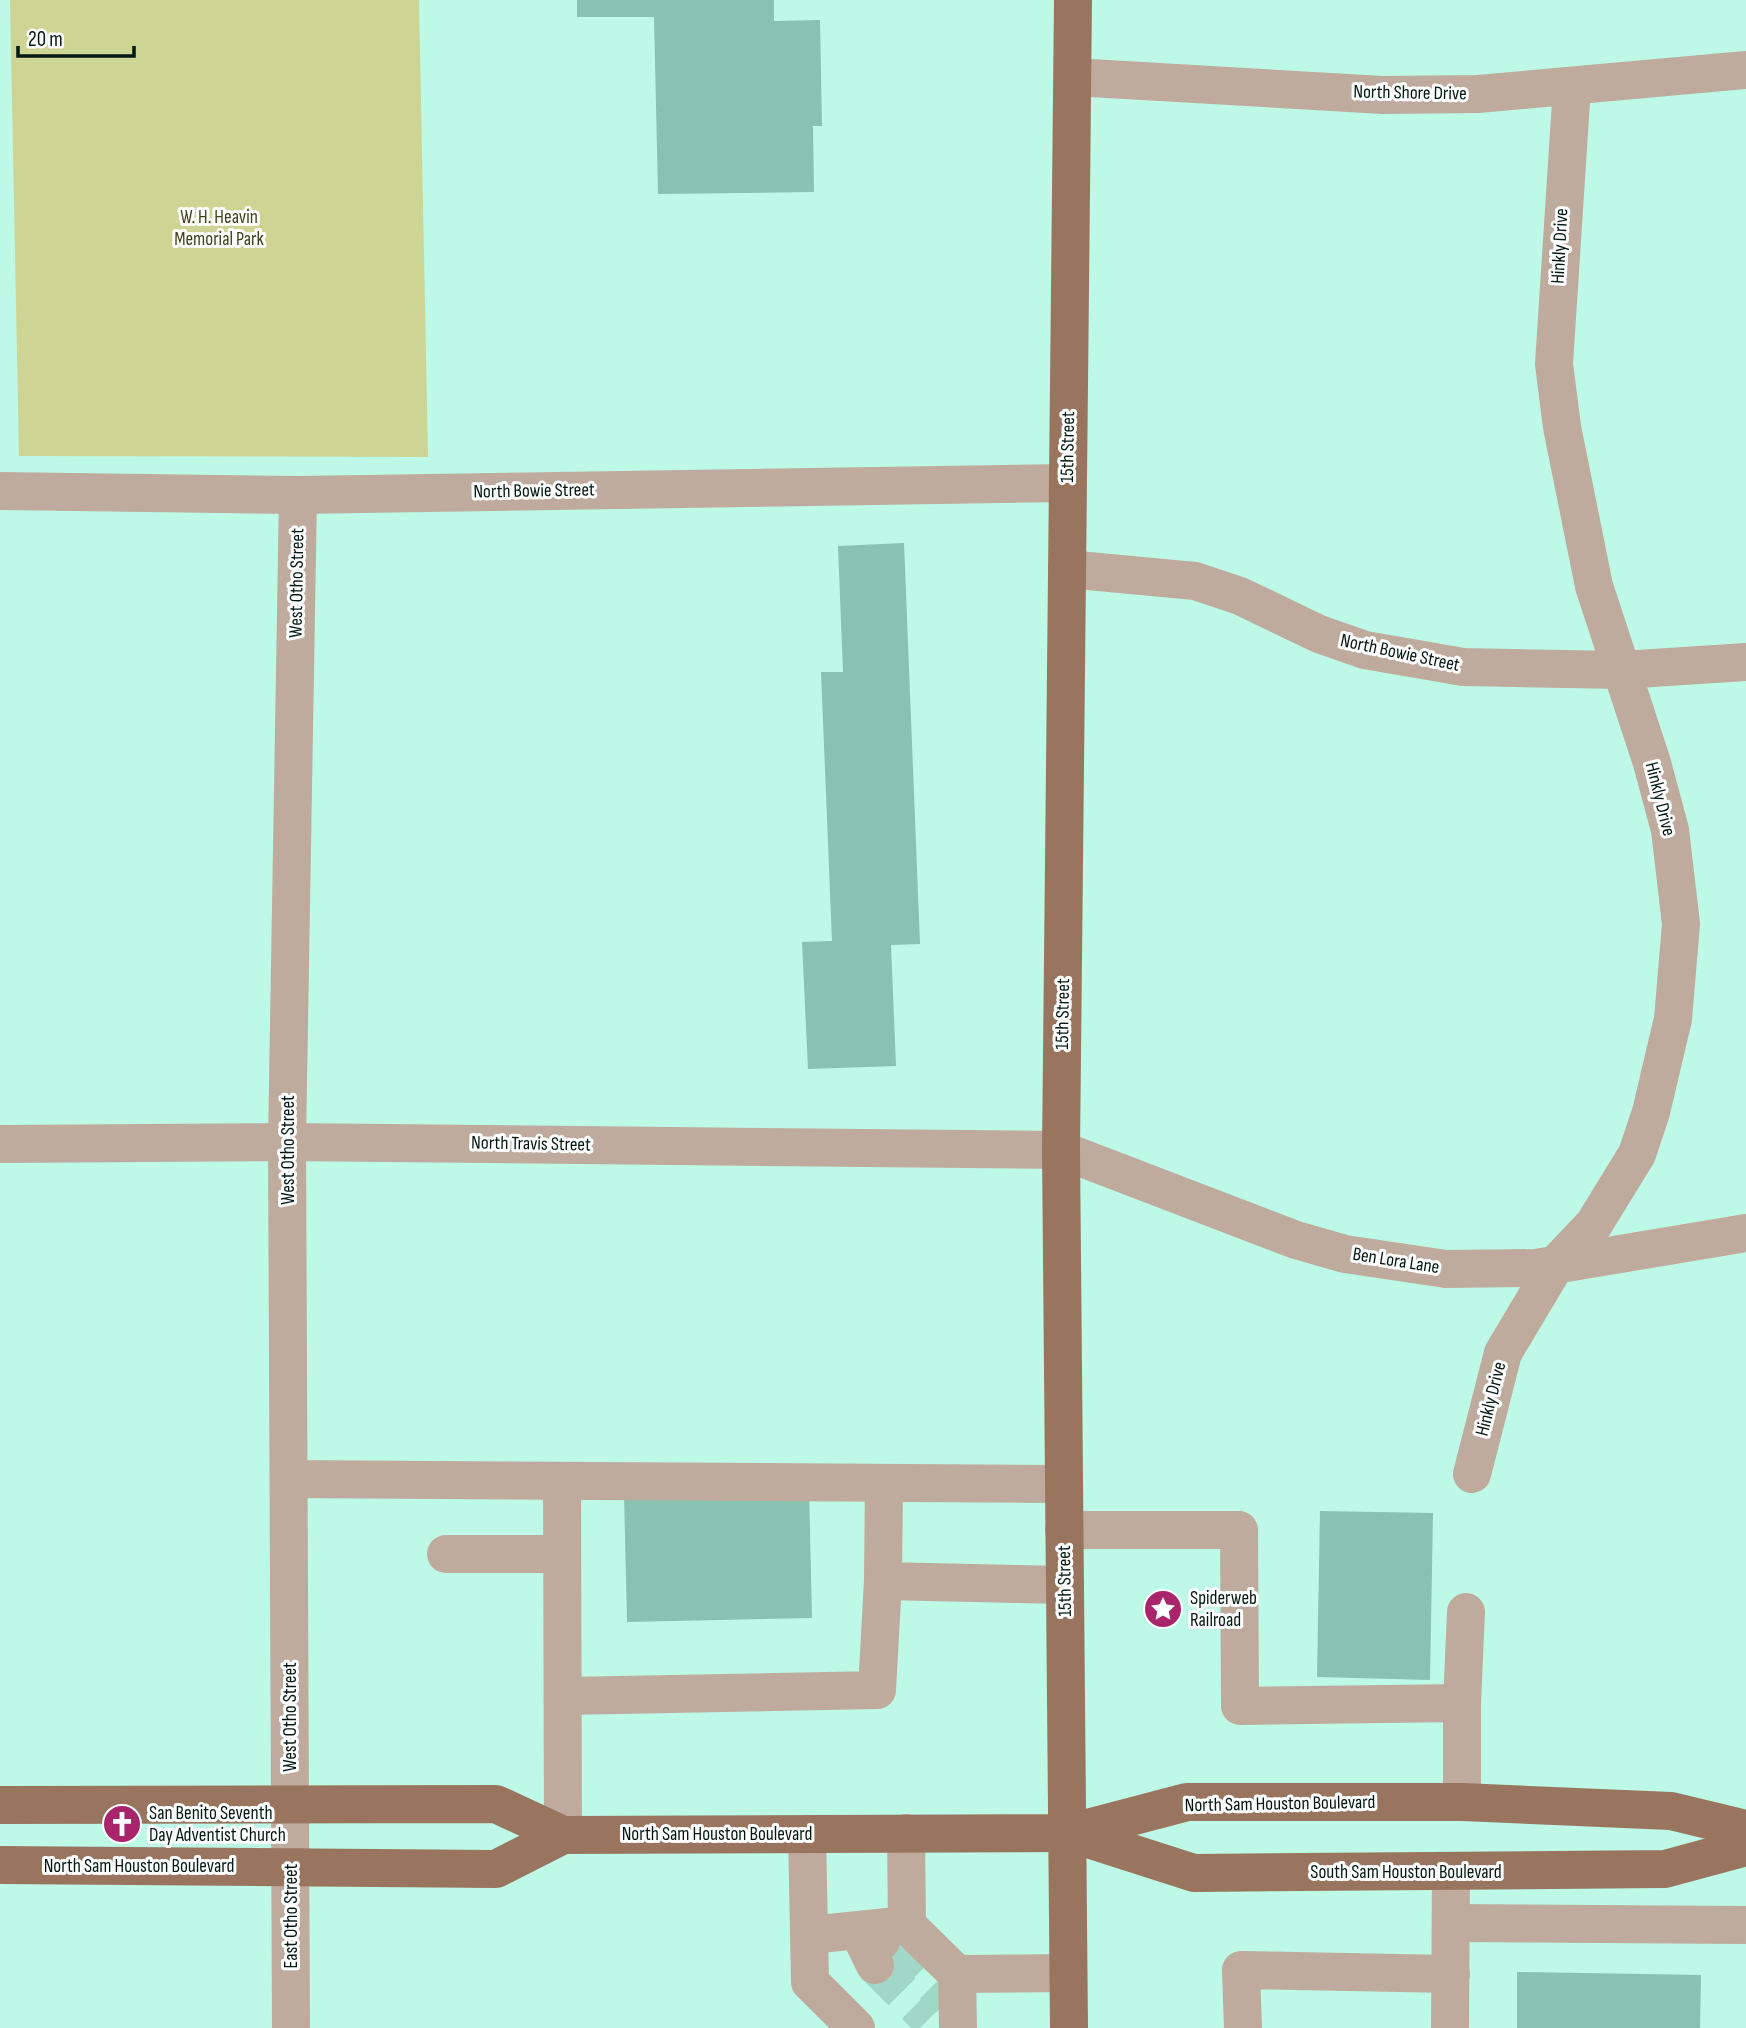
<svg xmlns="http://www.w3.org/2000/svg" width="1746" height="2028" viewBox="0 0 1746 2028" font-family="'Sofia Sans Condensed',sans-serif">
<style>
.green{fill:#ced594}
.building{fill:#88c2b0}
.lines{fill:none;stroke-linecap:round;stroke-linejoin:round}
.minor-tunnel{stroke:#a1d7c6;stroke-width:38;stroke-dasharray:38 19;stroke-linecap:butt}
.minor{stroke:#bfab9e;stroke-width:38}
.major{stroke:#99755f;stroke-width:38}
.labels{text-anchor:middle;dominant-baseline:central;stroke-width:6;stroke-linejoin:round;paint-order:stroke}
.street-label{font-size:19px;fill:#011711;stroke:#fff}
.park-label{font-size:19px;fill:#3d4018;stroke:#fff}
.poi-label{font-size:19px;fill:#011711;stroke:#fff;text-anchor:start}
</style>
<rect width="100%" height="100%" fill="#bdf9e6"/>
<path class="green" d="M 10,0 L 419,0 L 428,457 L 19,456 Z"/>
<g class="building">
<path d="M 577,0 L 774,0 L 774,21 L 820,20 L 822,126 L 813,126 L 814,192 L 658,194 L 654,17 L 577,17 Z"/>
<path d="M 904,543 L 920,944 L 891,945 L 896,1066 L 808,1069 L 802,942 L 832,941 L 821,672 L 843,672 L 838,546 Z"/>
<path d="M 809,1489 L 812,1618 L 627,1622 L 624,1494 Z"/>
<path d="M 1320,1511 L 1433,1513 L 1430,1680 L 1317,1677 Z"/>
<path d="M 1517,1972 L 1701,1975 L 1700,2028 L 1517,2028 Z"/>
</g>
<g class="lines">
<g class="minor-tunnel">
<path d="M 893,1945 L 948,2000"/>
<path d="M 875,1965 L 929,2019"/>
</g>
<g class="minor">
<path d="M 1073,77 L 1383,95 L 1478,94 L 1746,70"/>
<path d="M 0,491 L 298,495 L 1067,483"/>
<path d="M 1067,569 L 1195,581 L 1240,596 L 1319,634 L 1365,650 L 1463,667 L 1622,670 L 1746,662"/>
<path d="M 0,1144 L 287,1142 L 1061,1150 L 1296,1240 L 1345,1254 L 1446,1269 L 1536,1268 L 1746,1233"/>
<path d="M 1472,1474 L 1503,1353 L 1556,1264 L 1594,1224 L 1637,1154 L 1651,1112 L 1673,1019 L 1681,924 L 1670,830 L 1652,763 L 1594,586 L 1562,427 L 1554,364 L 1572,86"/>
<path d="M 289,1479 L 1063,1484"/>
<path d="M 562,1481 L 563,1835"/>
<path d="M 884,1483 L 883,1581 L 1065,1585"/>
<path d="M 1064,1530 L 1239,1530 L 1240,1706 L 1462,1703 L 1466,1612"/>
<path d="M 446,1554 L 561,1554"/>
<path d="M 564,1696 L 877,1690 L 883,1581"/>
<path d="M 1462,1703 L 1462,1802"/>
<path d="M 906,1833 L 907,1925 L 957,1974 L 1068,1973"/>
<path d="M 807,1834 L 810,1982 L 856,2028"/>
<path d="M 1451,1923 L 1746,1925"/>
<path d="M 810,1935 L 907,1925"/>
<path d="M 875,1965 L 859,1932 L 881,1941"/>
<path d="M 957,1974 L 958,2028"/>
<path d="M 291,2028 L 287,1142 L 298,495"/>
<path d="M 1243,2028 L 1241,1970 L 1451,1974"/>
<path d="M 1450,2028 L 1451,1872"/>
</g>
<g class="major">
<path d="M 0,1805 L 496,1804 L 563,1835 L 1069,1833 L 1187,1802 L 1462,1802 L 1671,1811 L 1746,1829"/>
<path d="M 1069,1833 L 1194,1873 L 1665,1869 L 1746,1847"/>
<path d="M 0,1865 L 496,1869 L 563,1835"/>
<path d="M 1069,2028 L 1061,1150 L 1073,0"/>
</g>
</g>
<defs>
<symbol id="sight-disc" viewBox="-11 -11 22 22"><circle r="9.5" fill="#aa246c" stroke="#fff"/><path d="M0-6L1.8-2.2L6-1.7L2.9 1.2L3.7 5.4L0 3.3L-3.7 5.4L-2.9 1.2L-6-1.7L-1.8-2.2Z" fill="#fff"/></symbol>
<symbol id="church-disc" viewBox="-11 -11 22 22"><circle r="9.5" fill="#aa246c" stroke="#fff"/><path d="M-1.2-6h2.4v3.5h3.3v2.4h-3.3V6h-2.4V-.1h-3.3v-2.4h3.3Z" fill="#fff"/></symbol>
</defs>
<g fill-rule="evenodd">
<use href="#sight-disc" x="1141" y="1587" width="44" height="44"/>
<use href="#church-disc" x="100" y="1802" width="44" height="44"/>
</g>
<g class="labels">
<g class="street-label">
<text transform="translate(1410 93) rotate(1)">North Shore Drive</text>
<text transform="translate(1560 246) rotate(-87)">Hinkly Drive</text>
<text transform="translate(1068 447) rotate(-89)">15th Street</text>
<text transform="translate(534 491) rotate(-1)">North Bowie Street</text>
<text transform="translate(297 583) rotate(-89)">West Otho Street</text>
<text transform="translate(1400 653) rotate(12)">North Bowie Street</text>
<text transform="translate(1660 799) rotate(76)">Hinkly Drive</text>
<text transform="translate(1063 1014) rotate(-89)">15th Street</text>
<text transform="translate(531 1144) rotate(1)">North Travis Street</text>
<text transform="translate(288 1150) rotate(-90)">West Otho Street</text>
<text transform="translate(1396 1261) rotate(9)">Ben Lora Lane</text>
<text transform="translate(1491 1399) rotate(-76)">Hinkly Drive</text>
<text transform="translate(1065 1581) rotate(-91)">15th Street</text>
<text transform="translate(290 1717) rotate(-90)">West Otho Street</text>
<text transform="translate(1280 1804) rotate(-1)">North Sam Houston Boulevard</text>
<text x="717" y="1834">North Sam Houston Boulevard</text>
<text x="139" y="1866">North Sam Houston Boulevard</text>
<text x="1406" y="1872">South Sam Houston Boulevard</text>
<text transform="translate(291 1916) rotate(-90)">East Otho Street</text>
</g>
<g class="park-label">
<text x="219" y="217">W. H. Heavin<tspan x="219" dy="22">Memorial Park</tspan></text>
</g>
<g class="poi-label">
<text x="1190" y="1598">Spiderweb<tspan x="1190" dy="22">Railroad</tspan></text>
<text x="149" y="1813">San Benito Seventh<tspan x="149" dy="22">Day Adventist Church</tspan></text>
</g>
</g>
<path d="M18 46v10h116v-10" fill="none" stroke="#011711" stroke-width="3.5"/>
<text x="28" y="46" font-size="21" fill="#011711" stroke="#ffffff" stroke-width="5" paint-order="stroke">20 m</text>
</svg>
